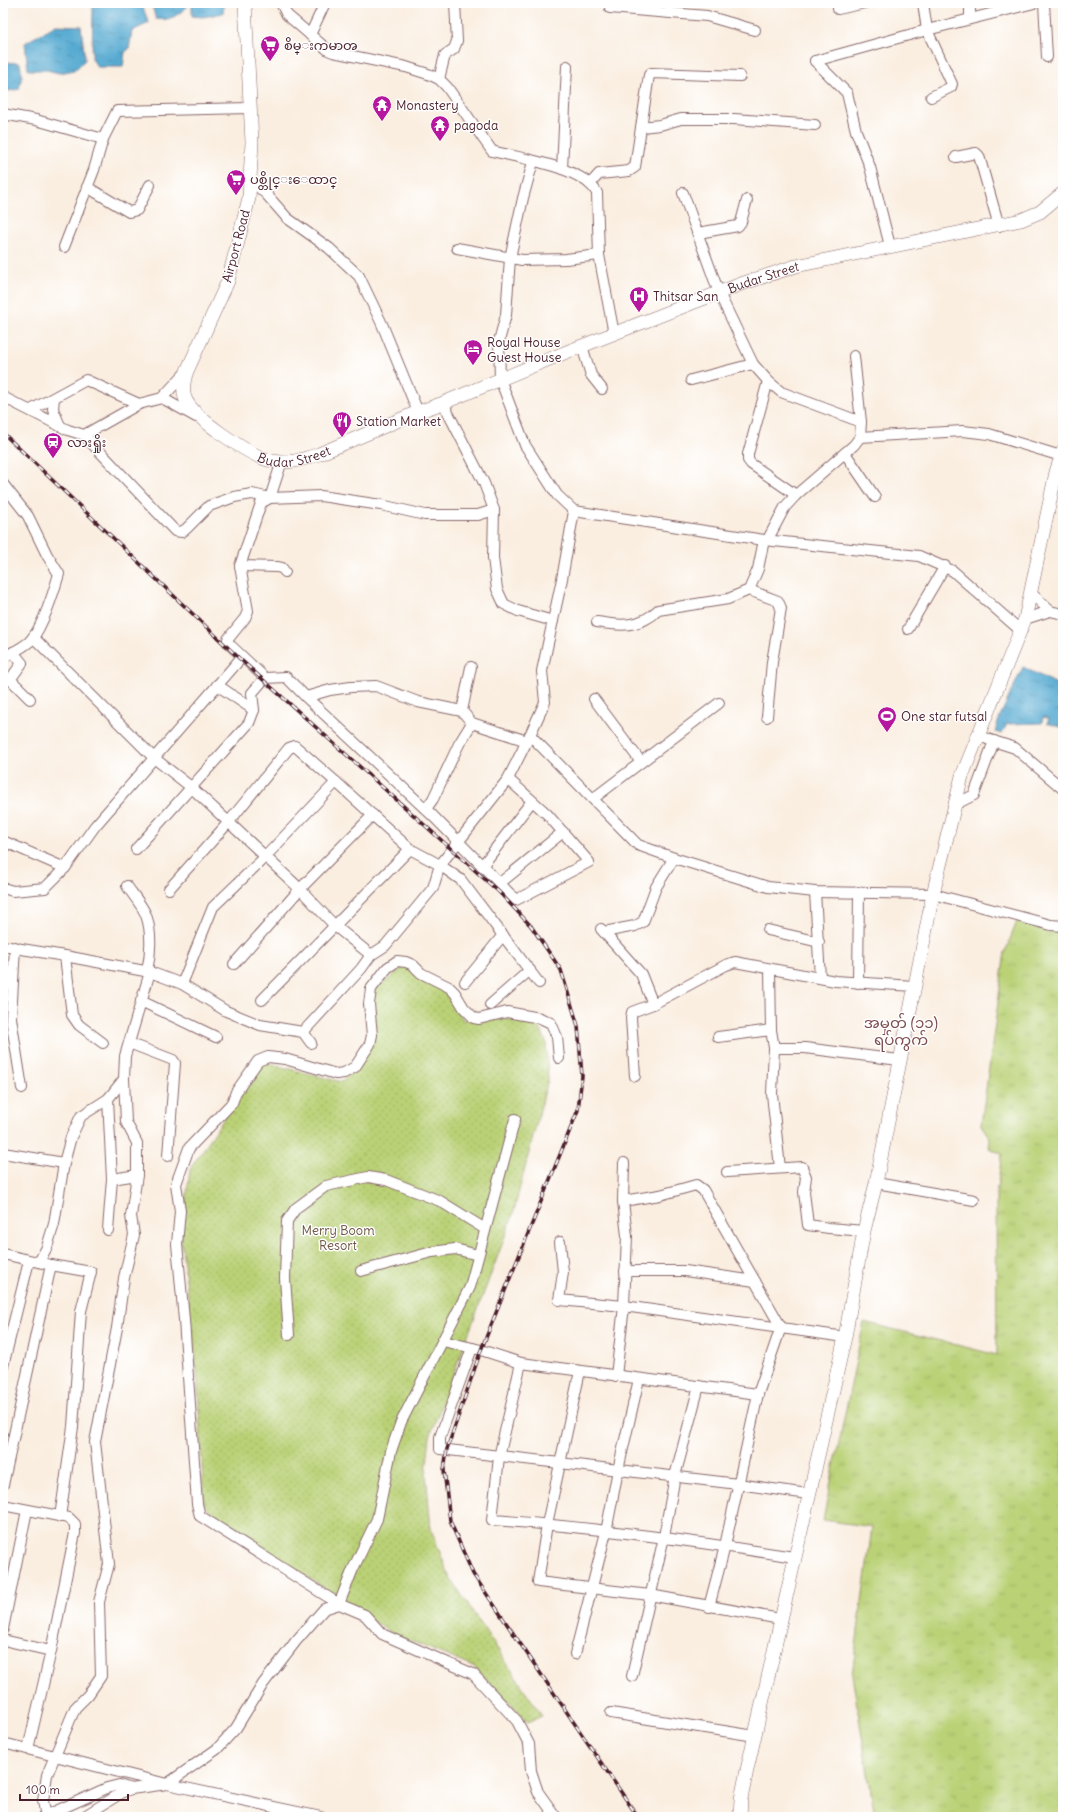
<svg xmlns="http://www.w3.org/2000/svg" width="1066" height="1820" viewBox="0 0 1066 1820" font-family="Delius,'Noto Sans Myanmar',sans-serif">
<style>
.grass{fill:url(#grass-tufts);stroke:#827850}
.park{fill:url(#park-dots);stroke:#827850}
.water{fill:url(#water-ripples);stroke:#50647e}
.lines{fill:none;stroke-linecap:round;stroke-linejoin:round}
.minor-casing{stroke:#88676a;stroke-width:12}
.major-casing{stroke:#88676a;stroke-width:14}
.minor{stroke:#fff;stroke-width:10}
.major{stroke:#fff;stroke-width:13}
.rail-casing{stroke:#4a1f2b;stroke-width:3.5}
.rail{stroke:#fff;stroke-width:2;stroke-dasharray:6;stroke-linecap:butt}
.labels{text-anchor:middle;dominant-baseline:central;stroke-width:3;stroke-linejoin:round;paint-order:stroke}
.poi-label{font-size:13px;fill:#4a1f2b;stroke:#fff;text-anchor:start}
.street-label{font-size:13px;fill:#4a1f2b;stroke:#fff}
.park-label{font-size:13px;fill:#6c5442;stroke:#fff}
.quarter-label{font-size:15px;fill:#7c4c4f;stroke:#fff}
</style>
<defs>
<pattern id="grass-tufts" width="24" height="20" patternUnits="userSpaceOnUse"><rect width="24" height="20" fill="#bad176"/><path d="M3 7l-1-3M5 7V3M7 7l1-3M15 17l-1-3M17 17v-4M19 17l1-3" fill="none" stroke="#a1b366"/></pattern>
<pattern id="park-dots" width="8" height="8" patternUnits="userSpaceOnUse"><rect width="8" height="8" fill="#bad176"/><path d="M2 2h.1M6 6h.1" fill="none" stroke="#a1b366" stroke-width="1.8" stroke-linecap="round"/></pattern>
<pattern id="water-ripples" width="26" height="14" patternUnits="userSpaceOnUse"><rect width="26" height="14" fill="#56aad1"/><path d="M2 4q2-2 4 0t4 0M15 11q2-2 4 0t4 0" fill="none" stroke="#498aaa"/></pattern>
</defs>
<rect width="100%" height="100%" fill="#fff"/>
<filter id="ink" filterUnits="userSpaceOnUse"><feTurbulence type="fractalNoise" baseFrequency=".025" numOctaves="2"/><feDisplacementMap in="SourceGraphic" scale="8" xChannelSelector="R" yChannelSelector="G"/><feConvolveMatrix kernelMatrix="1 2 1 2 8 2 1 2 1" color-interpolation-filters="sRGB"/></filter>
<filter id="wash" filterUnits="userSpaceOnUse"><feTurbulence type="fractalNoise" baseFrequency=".012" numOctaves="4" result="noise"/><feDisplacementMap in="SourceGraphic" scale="16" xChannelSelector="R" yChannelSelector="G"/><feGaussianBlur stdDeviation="0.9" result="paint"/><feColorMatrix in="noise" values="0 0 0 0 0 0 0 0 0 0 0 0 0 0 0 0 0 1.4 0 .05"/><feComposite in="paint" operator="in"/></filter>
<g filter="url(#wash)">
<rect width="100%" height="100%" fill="#faeee0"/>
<path class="grass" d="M 1018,919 L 1063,925 L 1063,1817 L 875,1817 L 852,1675 L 872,1527 L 823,1520 L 864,1322 L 997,1355 L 996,1195 L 1002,1154 L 989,1148 L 990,1138 L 981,1125 L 1005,952 Z"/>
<path class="park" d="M 405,966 L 448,991 L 463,1020 L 533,1019 L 542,1032 L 546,1042 L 548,1079 L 512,1218 L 430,1436 L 426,1473 L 431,1529 L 449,1576 L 542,1716 L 528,1722 L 474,1667 L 389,1632 L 212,1513 L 204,1505 L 197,1371 L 181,1240 L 190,1169 L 262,1062 L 342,1082 L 365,1055 L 374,990 Z"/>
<g class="water">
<path d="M 93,3 L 141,3 L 149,23 L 132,31 L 129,49 L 125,52 L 123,67 L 97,67 L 92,58 Z"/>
<path d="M 151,3 L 186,3 L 187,7 C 176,16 171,21 156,19 Z"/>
<path d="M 192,3 L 224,3 L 223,13 L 203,17 L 192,16 Z"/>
<path d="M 56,25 L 81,26 L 85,60 L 75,70 L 59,73 L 47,70 L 28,70 L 25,43 Z"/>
<path d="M 3,62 L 20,63 L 22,76 L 19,89 L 3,92 Z"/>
<path d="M 1023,667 L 1063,687 L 1063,728 L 1047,723 L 1049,719 L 1043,717 L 1042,723 L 1007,724 L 1002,734 L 995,732 L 1000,716 Z"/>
</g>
</g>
<g filter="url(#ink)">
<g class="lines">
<defs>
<g id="minor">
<path d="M 281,3 L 287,15 L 328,50 L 333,52 L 406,67 L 428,74 L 439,79 L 447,87 L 492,151 C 519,158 584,167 597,193 L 599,255 L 614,334"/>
<path d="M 923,3 L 927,30 L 952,84 L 951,87 L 931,97"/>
<path d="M 970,3 L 970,19"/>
<path d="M 1044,3 L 1047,57"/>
<path d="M 610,8 L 707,16 L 755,30"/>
<path d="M 838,9 L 865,3"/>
<path d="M 310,35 L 325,3"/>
<path d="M 815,61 L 927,30 L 1034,3"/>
<path d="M 815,61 L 847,93 L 856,131 L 870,167 L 890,246"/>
<path d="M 439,79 L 445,55 L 454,49 L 457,41 L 455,3"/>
<path d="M 3,114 L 36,120 L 103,139"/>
<path d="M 641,127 L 660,125 L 681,119 L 734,119 L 815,125"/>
<path d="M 956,157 L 976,153 L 979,156 L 999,226"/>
<path d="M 533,162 L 523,198 L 510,258 L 506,315 L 499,341 L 500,379 L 525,445 L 557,495 L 574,511 L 764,540 L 919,556 L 953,571 L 1021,631"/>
<path d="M 562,169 L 567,66"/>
<path d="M 250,179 L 267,195 L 287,218 L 329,248 L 359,276 L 382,324 L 418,412"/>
<path d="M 590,184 L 599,174 L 629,171 L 635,167 L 649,75 L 651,73 L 740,76"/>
<path d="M 87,187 L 129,212 L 137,210 L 150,185"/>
<path d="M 683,193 L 719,293 L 753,364 L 768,381 L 781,392 L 861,422"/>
<path d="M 698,233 L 738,226 L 741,222 L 747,200"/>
<path d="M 64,247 L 94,170 L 103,139 L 117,111 L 250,108"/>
<path d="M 457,248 L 522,260 L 566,259 L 599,255"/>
<path d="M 582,346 L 591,375 L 602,389"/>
<path d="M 691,380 L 753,364"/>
<path d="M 768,381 L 748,454 L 748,460 L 751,464 L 796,495"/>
<path d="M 3,397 L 68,430 L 84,435 L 139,404 L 162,398 L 196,417"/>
<path d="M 54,398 L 53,409 L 60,426"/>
<path d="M 162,398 L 187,371"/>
<path d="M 443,403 L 484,483 L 494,510 L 493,558 L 497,589 L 504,604 L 518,611 L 553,621"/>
<path d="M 31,410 L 86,380 L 139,404"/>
<path d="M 84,435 L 175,531 L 182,532 L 186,529 L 209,506 L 234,497 L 252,494 L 270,498 L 321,496 L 381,505 L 425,515 L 478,515 L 494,510"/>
<path d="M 860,437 L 963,431 L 989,434 L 1061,456"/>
<path d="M 845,453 L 875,497"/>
<path d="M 282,461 L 270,498 L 261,503 L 240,566 L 248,611 L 245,618 L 228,639 L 228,643 L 265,678 L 286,677 L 306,697 L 330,690 L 351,687 L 376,686 L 418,702 L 462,711 L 472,723 L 527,741"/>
<path d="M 3,484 L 28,516 L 47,555 L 59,574 C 54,591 42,630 29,642 C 22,648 11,653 3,658"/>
<path d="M 768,539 L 785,507 L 796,495 L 854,445 L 860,437 L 861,422 L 854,356"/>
<path d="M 240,566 L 277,567 L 282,568 L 285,572"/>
<path d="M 749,590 L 778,601 L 781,608 L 772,662 L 767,717"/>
<path d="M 1050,611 L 1063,614"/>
<path d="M 1025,619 L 1050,611 L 1031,593"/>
<path d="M 597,622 C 620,626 640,628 658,610 L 728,599 L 749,590 L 758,569 L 764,540"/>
<path d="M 908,629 L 945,566"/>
<path d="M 33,637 L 154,758 L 191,787 L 300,889 L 335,926 L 371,955 L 385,946 L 433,888 L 440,865 L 508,779 L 530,735 L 545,702 L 542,671 L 562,579 L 574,511"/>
<path d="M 13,652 L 22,663 L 12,677 L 11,680 L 30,699"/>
<path d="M 217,685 L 254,710"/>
<path d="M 306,697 L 432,815 L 516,900 L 589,862 L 547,814 L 508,779"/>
<path d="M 594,699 L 641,762"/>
<path d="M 462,711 L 471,667"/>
<path d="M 530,735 L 638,845 L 674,858 L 768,887 L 815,892 L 933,894 L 1051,925 L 1063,926"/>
<path d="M 978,736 L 1015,748 L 1063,789"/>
<path d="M 594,798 L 719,703"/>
<path d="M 954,805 L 974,795 L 994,741"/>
<path d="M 426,809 L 433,799 L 459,744 L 472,723"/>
<path d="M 3,841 L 65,868"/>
<path d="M 136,849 L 249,723 L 254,710 L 252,693 L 265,678"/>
<path d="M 482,866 L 532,801"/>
<path d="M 500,883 L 563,832"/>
<path d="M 127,886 C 133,895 142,905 146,915 C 152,932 151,954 147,971"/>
<path d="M 3,888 L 13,891 L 45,888 L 65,868 L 95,826 L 242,657"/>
<path d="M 169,889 L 228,823 L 289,748 L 295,746 L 336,782 L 410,849 L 440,865 L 461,880 L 539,983"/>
<path d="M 815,892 L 820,978"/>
<path d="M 601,929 L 641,974 L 653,1004"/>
<path d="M 768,930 L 819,942"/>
<path d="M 604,932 L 635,926 L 643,922 L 656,887 L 674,858"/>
<path d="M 3,946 L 65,956 L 150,972 L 125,1056 L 124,1079 L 126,1122 L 137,1143 L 137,1175"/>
<path d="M 15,947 L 11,1018 L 22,1088"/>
<path d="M 65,956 L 72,1015 L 79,1025 L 103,1043"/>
<path d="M 234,964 L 300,889 L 373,815"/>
<path d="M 770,969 L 771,1030 L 774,1048 L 772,1094 L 780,1168"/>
<path d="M 150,972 L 182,984 L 226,1011 L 260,1025 L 303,1032 L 311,1043"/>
<path d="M 465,982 L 503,935"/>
<path d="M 858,983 L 859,892"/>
<path d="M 182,984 L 213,907 L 265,857 L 336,782"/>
<path d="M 262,1000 L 410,849"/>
<path d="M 141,1001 L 216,1037"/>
<path d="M 490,1005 L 530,970"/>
<path d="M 303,1032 L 361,969 L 371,955"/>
<path d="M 718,1037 L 771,1030"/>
<path d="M 129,1043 L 173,1060 L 175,1063 L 168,1156"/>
<path d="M 774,1048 L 805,1048 L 899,1060"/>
<path d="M 635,1076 L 631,1018 L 632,1012 L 653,1004 L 726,965 L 735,962 L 835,981 L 914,986"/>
<path d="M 108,1099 L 112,1179 L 108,1230"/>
<path d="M 515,1119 L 470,1287 L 401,1422 L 391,1451 L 377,1519 L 353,1569 L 339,1604 L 200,1516 L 197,1504 L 184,1320 L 177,1244 L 180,1211 L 176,1184 L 189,1148 L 232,1103 L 236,1092 L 258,1061 L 268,1057 L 285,1059 L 336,1074 L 344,1073 L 355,1067 L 370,1044 L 372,1035 L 369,1004 L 371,989 L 387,968 L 397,961 L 406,962 L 413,965 L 421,973 L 449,987 L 455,993 L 464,1008 L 474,1018 L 479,1019 L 507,1012 L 540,1018 L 551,1023 L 557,1037 L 559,1058"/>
<path d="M 3,1153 L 64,1163"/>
<path d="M 727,1172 L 802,1167 L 806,1177 L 804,1192 L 808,1225 L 829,1228 L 864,1231"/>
<path d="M 876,1183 L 974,1200"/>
<path d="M 623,1201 L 660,1195 L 696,1185 L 703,1190 L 781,1327 L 758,1394 L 725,1546 L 709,1607"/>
<path d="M 560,1242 L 563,1272 L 559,1300 L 624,1306 L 845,1337"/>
<path d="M 3,1254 L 51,1265 L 3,1485"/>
<path d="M 39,1262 L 47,1247 L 54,1224 L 64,1163 L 71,1137 L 81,1116 L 108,1099 L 124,1079"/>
<path d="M 51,1265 L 91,1272 L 81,1311 L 73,1427 L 60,1517"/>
<path d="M 361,1271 L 432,1252 L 455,1249 L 478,1255"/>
<path d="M 625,1271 L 685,1271 L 755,1281"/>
<path d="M 289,1335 L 285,1278 L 287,1221 L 296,1208 L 326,1186 L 368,1177 L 386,1180 L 440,1201 L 485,1229"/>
<path d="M 443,1341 L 481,1350 L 521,1363 L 758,1394"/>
<path d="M 472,1348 L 440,1437 L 440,1449 L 738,1484 L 808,1494"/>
<path d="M 521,1363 L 499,1457 L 492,1520 C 593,1527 694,1541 794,1557"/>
<path d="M 3,1366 L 29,1261"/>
<path d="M 580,1371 L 547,1524 L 538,1582 L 650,1595 L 780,1619"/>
<path d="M 616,1376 L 624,1306 L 627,1236 L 623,1201 L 624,1163"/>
<path d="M 3,1505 L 69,1518 L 75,1524 L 75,1533 L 51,1651 L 28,1749"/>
<path d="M 3,1629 L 27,1510"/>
<path d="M 3,1640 L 51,1651"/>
<path d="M 575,1654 L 606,1532 L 618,1470 L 639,1379"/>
<path d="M 632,1676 L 664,1537 L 675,1476 L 699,1386"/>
<path d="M 611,1713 L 755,1736"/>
<path d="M 3,1743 L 167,1784 L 321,1817"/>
<path d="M 43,1817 L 107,1788 L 119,1785 L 131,1789"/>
<path d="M 46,1817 L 43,1801 L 47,1775 L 75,1708 L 88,1695 L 101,1676 L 99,1602 L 109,1564 L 95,1442 L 117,1328 L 124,1278 L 134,1235 L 131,1216 L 137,1175 L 112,1179"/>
<path d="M 83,1817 L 123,1792 L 131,1789 L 167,1784 L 217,1749 L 236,1728 L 263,1684 L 296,1641 L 324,1609 L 339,1604 L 365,1615 L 382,1634 L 473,1674 L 517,1721 L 529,1744 L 531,1771 L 538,1792 L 556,1817"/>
</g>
<g id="major">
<path id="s1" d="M 245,3 L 252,142 L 249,198 L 228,281 L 187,371 C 184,380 182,389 185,398 C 192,417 248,454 268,460 C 285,465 302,460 319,454 L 418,412 L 443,403 L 564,353 L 741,284 L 796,266 L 1021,220 L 1040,212 L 1063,193"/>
<path d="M 740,1817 L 741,1799 L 747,1770 L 845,1337 L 864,1231 L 876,1183 L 933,894 L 962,776 L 1025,619 L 1056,472 L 1063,451"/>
</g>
</defs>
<use href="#minor" class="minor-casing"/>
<use href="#major" class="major-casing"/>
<use href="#minor" class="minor"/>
<use href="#major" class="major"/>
<defs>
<path id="rail" d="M 3,433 L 240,659 L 499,892 L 531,926 L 561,970 L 578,1026 L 582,1076 L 578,1110 L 481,1350 L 447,1449 L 444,1470 L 450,1521 L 473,1574 L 638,1817"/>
</defs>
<use href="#rail" class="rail-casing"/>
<use href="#rail" class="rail"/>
</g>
</g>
<defs>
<symbol id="supermarket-pin" viewBox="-11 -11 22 30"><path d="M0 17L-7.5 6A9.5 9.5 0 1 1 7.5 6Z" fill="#b5179e" stroke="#fff"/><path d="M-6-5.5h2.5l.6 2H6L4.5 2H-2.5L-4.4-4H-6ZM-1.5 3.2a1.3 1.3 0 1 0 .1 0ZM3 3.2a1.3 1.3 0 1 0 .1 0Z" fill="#fff"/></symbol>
<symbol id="temple-pin" viewBox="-11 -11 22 30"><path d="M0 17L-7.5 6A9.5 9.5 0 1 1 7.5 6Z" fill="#b5179e" stroke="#fff"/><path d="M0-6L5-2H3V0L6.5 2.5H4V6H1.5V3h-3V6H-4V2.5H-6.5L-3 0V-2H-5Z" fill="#fff"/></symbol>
<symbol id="hospital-pin" viewBox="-11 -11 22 30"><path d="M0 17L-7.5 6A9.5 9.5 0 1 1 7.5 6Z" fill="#b5179e" stroke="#fff"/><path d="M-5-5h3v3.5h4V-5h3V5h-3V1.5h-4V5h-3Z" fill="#fff"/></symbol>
<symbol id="hotel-pin" viewBox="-11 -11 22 30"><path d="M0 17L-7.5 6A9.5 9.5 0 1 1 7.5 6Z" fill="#b5179e" stroke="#fff"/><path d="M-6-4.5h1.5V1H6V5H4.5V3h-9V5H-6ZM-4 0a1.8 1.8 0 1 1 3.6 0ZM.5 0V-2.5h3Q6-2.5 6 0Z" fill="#fff"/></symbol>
<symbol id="restaurant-pin" viewBox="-11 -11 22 30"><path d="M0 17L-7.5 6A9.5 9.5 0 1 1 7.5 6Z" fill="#b5179e" stroke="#fff"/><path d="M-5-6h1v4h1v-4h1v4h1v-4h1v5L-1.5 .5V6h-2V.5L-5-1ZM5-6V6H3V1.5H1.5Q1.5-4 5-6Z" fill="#fff"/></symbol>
<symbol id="station-pin" viewBox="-11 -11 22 30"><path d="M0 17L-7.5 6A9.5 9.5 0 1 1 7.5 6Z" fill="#b5179e" stroke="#fff"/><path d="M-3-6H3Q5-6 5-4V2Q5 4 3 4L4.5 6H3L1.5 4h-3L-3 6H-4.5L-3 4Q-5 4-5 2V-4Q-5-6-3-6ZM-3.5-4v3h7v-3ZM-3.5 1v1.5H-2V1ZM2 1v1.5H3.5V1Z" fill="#fff"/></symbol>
<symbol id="stadium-pin" viewBox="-11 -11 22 30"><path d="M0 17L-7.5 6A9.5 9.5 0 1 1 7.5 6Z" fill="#b5179e" stroke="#fff"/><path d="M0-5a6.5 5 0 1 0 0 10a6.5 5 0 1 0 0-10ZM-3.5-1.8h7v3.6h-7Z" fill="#fff"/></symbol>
</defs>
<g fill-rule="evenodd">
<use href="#supermarket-pin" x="259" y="34" width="22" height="30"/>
<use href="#temple-pin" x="371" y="94" width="22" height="30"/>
<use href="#temple-pin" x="429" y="114" width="22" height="30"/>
<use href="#supermarket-pin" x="225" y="168" width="22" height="30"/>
<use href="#hospital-pin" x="628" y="285" width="22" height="30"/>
<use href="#hotel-pin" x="462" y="338" width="22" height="30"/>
<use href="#restaurant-pin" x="331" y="410" width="22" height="30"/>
<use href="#station-pin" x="42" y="431" width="22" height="30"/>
<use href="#stadium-pin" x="876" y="705" width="22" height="30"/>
</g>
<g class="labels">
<g class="poi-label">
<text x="284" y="45">စိမ္းကမာၻ</text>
<text x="396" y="105">Monastery</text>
<text x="454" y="125">pagoda</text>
<text x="250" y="179">ပစ္တိုင္းေထာင္</text>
<text x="653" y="296">Thitsar San</text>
<text x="487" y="342">Royal House<tspan x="487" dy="15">Guest House</tspan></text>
<text x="356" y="421">Station Market</text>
<text x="67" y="442">လားရှိုး</text>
<text x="901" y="716">One star futsal</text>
</g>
<g class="street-label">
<text transform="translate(236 246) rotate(-75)">Airport Road</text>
<text stroke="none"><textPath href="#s1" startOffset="1043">Budar Street</textPath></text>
<text stroke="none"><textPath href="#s1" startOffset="539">Budar Street</textPath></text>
</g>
<g class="park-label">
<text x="338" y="1230">Merry Boom<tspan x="338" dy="15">Resort</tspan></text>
</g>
<g class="quarter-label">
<text x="901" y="1022">အမှတ် (၁၁)<tspan x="901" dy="17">ရပ်ကွက်</tspan></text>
</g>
</g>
<rect width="1066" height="1820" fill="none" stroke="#fff" stroke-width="16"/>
<path d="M20 1794v6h108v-6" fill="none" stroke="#4a1f2b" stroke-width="2"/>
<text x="26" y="1794" font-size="12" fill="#4a1f2b" stroke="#ffffff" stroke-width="3" paint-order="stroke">100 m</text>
</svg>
